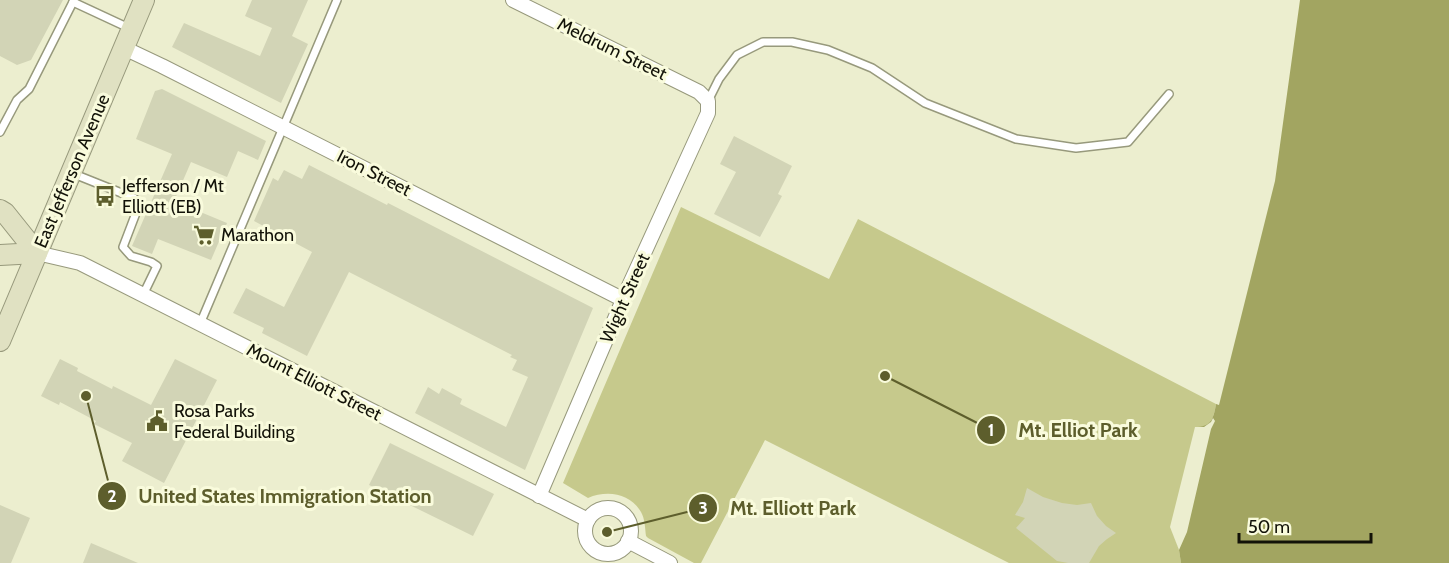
<svg xmlns="http://www.w3.org/2000/svg" width="1449" height="563" viewBox="0 0 1449 563" font-family="Cabin,sans-serif">
<style>
.green{fill:#c6c98c}
.water{fill:#a2a561}
.pier{fill:#eceecf}
.building{fill:#d2d4b6}
.lines{fill:none;stroke-linecap:round;stroke-linejoin:round}
.lane-casing{stroke:#97997c;stroke-width:10}
.street-casing{stroke:#97997c;stroke-width:16}
.secondary-casing{stroke:#97997c;stroke-width:22}
.lane{stroke:#fff;stroke-width:7}
.street{stroke:#fff;stroke-width:14}
.secondary{stroke:#e0e1c2;stroke-width:20}
.labels{text-anchor:middle;dominant-baseline:central;stroke-width:6;stroke-linejoin:round;paint-order:stroke}
.street-label{font-size:18px;fill:#121208;stroke:#f9fbdc}
.poi-label{font-size:18px;fill:#121208;stroke:#f9fbdc;text-anchor:start}
.leader{fill:none;stroke:#5d5e2c;stroke-width:2}
.callout-dot{fill:#5d5e2c;stroke:#f9fbdc;stroke-width:2}
.mark-label{font-size:18px;text-anchor:middle;font-weight:bold;fill:#fff}
.callout-label{font-size:20px;text-anchor:middle;font-weight:bold;fill:#5d5e2c;stroke:#f9fbdc;stroke-width:6;stroke-linejoin:round;paint-order:stroke}
</style>
<rect width="100%" height="100%" fill="#eceecf"/>
<path class="green" d="M 681,207 L 829,279 L 858,219 L 1216,404 C 1214,415 1213,421 1204,427 L 1172,531 L 1179,550 L 1181,563 L 1009,563 L 765,440 L 701,563 L 694,563 L 648,538 L 646,536 C 645,528 645,519 641,512 C 630,493 607,490 588,498 L 563,483 Z"/>
<path class="water" d="M 1300,0 L 1449,0 L 1449,563 L 1181,563 L 1179,550 L 1172,531 L 1198,427 C 1212,426 1214,416 1216,404 L 1219,405 L 1275,181 Z"/>
<path class="pier" d="M 1213,418 L 1215,421 L 1211,429 L 1187,532 L 1179,550 L 1170,527 L 1195,427 L 1204,427 L 1211,422 Z"/>
<g class="building">
<path d="M 0,0 L 63,0 L 31,60 L 17,65 L 0,56 Z"/>
<path d="M 252,0 L 308,0 L 292,36 L 308,44 L 281,103 L 172,47 L 184,23 L 260,56 L 272,28 L 245,16 Z"/>
<path d="M 162,89 L 266,141 L 258,160 L 238,151 L 227,177 L 191,162 L 175,199 L 198,209 L 198,211 L 227,223 L 211,260 L 158,239 L 152,254 L 132,246 L 172,154 L 136,139 L 155,91 Z"/>
<path d="M 734,136 L 792,166 L 778,194 L 782,196 L 760,237 L 714,214 L 736,172 L 720,164 Z"/>
<path d="M 309,165 L 387,205 L 388,203 L 593,308 L 525,470 L 415,413 L 428,387 L 439,394 L 442,388 L 462,399 L 460,404 L 506,427 L 528,377 L 512,370 L 517,360 L 510,357 L 512,355 L 349,272 L 307,356 L 262,333 L 264,328 L 233,313 L 246,288 L 284,307 L 312,252 L 254,221 L 273,178 L 278,181 L 284,170 L 302,179 Z"/>
<path d="M 60,359 L 78,368 L 77,371 L 112,389 L 113,386 L 151,405 L 175,359 L 217,380 L 164,483 L 122,461 L 132,443 L 94,424 L 96,421 L 60,402 L 59,405 L 41,396 Z"/>
<path d="M 390,443 L 494,494 L 473,536 L 369,485 Z"/>
<path d="M 1027,488 L 1043,497 L 1062,503 L 1077,505 L 1091,503 L 1097,516 L 1106,526 L 1116,533 L 1107,539 L 1099,546 L 1089,563 L 1068,563 L 1057,561 L 1016,528 L 1025,518 L 1015,515 L 1023,502 Z"/>
<path d="M 0,505 L 30,518 L 11,563 L 0,563 Z"/>
<path d="M 91,543 L 138,563 L 83,563 Z"/>
</g>
<g class="lines">
<defs>
<g id="lane">
<path d="M 73,2 L 131,29"/>
<path d="M 708,101 L 719,79 L 737,55 L 763,42 L 792,42 L 828,50 L 872,68 L 925,103 L 1016,139 L 1076,148 L 1128,142 L 1169,94"/>
<path d="M 0,132 L 17,100 L 29,89 L 74,0"/>
<path d="M 74,174 L 134,198 L 137,202 L 136,213 L 123,247 L 131,256 L 151,262 L 157,266 L 143,295"/>
<path d="M 200,324 L 337,0"/>
</g>
<g id="street">
<path d="M 513,0 L 699,92 L 708,101 L 708,113 L 629,286 L 539,496"/>
<path d="M 124,48 L 162,66 L 624,300"/>
<path d="M 37,253 L 80,263 L 588,520"/>
<circle cx="608" cy="531" r="23"/>
<path d="M 628,541 L 670,563"/>
</g>
<g id="secondary">
<path d="M 0,210 L 5,213 L 37,253"/>
<path d="M 0,255 L 37,253"/>
<path d="M 0,341 L 144,0"/>
</g>
</defs>
<use href="#lane" class="lane-casing"/>
<use href="#street" class="street-casing"/>
<use href="#secondary" class="secondary-casing"/>
<use href="#lane" class="lane"/>
<use href="#street" class="street"/>
<use href="#secondary" class="secondary"/>
</g>
<defs>
<symbol id="bus-bare" viewBox="-9 -9 18 18"><path d="M-5-6H5V4H4V6H2V4H-2V6H-4V4H-5ZM-3.5-4V0h7V-4ZM-3.5 1.2v1.5H-2V1.2ZM2 1.2v1.5H3.5V1.2Z" fill="#5d5e2c" stroke="#f9fbdc" stroke-width="2.5" paint-order="stroke"/></symbol>
<symbol id="supermarket-bare" viewBox="-9 -9 18 18"><path d="M-6-5.5h2.5l.6 2H6L4.5 2H-2.5L-4.4-4H-6ZM-1.5 3.2a1.3 1.3 0 1 0 .1 0ZM3 3.2a1.3 1.3 0 1 0 .1 0Z" fill="#5d5e2c" stroke="#f9fbdc" stroke-width="2.5" paint-order="stroke"/></symbol>
<symbol id="civic-bare" viewBox="-9 -9 18 18"><path d="M-.6-6.5H3V-4.5H.6V-3L4-1V1h2V6H-6V1h2V-1L-.6-3ZM-1.2 2.5V6h2.4V2.5Z" fill="#5d5e2c" stroke="#f9fbdc" stroke-width="2.5" paint-order="stroke"/></symbol>
</defs>
<g fill-rule="evenodd">
<use href="#bus-bare" x="90" y="181" width="30" height="30"/>
<use href="#supermarket-bare" x="189" y="220" width="30" height="30"/>
<use href="#civic-bare" x="142" y="406" width="30" height="30"/>
</g>
<g class="labels">
<g class="street-label">
<text transform="translate(612 49) rotate(26)">Meldrum Street</text>
<text transform="translate(72 171) rotate(-67)">East Jefferson Avenue</text>
<text transform="translate(374 173) rotate(27)">Iron Street</text>
<text transform="translate(625 298) rotate(-66)">Wight Street</text>
<text transform="translate(314 382) rotate(27)">Mount Elliott Street</text>
</g>
<g class="poi-label">
<text x="122" y="186">Jefferson / Mt<tspan x="122" dy="21">Elliott (EB)</tspan></text>
<text x="221" y="235">Marathon</text>
<text x="174" y="411">Rosa Parks<tspan x="174" dy="21">Federal Building</tspan></text>
</g>
</g>
<path class="leader" d="M885 376L991 430M86 396L112 496M607 532L703 508"/>
<g class="callout-dot">
<circle cx="885" cy="376" r="6"/>
<circle cx="86" cy="396" r="6"/>
<circle cx="607" cy="532" r="6"/>
<circle cx="991" cy="430" r="15"/>
<circle cx="112" cy="496" r="15"/>
<circle cx="703" cy="508" r="15"/>
</g>
<g class="mark-label">
<text x="991" y="436">1</text>
<text x="112" y="502">2</text>
<text x="703" y="514">3</text>
</g>
<g class="callout-label">
<text x="1078" y="437">Mt. Elliot Park</text>
<text x="285" y="503">United States Immigration Station</text>
<text x="793" y="515">Mt. Elliott Park</text>
</g>
<path d="M1239 533v9h132v-9" fill="none" stroke="#121208" stroke-width="3"/>
<text x="1248" y="533" font-size="18" fill="#121208" stroke="#f9fbdc" stroke-width="4.5" paint-order="stroke">50 m</text>
</svg>
